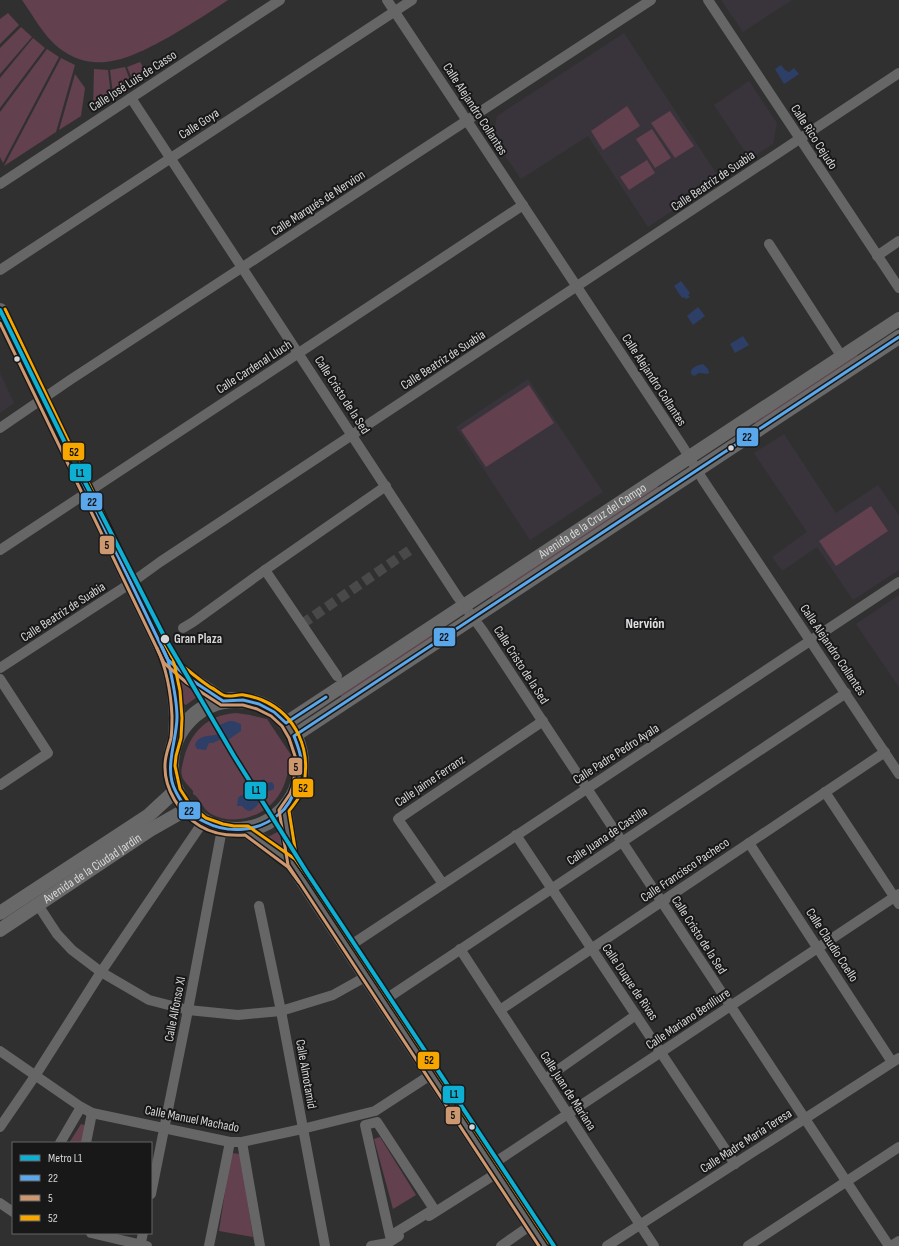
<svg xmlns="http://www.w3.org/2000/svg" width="899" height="1246" viewBox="0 0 899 1246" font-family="'Sofia Sans Condensed',sans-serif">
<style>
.built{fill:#39343b}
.green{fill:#62404d}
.water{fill:#2d3f66}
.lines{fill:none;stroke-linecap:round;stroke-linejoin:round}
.street-tunnel{stroke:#4a494a;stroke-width:10;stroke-dasharray:10 5;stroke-linecap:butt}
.street{stroke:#676667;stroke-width:10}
.secondary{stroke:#696969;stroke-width:14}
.primary{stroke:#686768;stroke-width:16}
.bus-1-casing{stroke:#181819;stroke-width:6}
.bus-2-casing{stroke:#181819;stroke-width:6}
.bus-3-casing{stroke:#181819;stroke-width:6}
.bus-1{stroke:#5aa8eb;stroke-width:3}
.bus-2{stroke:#cd976f;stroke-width:3}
.bus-3{stroke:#f7a600;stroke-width:3}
.metro-1-casing{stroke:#181819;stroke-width:7}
.metro-1{stroke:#0dafd3;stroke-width:4}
.bus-dot{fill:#d6d5d7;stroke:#181819;stroke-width:1.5}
.labels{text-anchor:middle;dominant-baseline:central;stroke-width:4;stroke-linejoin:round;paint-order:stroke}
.street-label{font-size:13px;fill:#d6d5d7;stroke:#181819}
.stop-label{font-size:13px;font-weight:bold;fill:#d6d5d7;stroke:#181819;text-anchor:start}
.neighbourhood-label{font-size:14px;font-weight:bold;fill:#e0dee1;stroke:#181819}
.line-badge{stroke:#181819;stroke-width:1.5}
.pale-badge-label{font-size:11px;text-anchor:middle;font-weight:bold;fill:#111}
</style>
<rect width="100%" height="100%" fill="#313031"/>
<g class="built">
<path d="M 721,0 L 792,0 L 743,32 Z"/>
<path d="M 624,33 L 720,179 L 648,227 L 588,136 L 521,179 L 493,138 L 497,116 Z"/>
<path d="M 749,81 L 777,123 L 773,144 L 750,159 L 714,105 Z"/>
<path d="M 0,373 L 14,403 L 0,413 Z"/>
<path d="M 528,379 L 603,492 L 530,540 L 456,427 Z"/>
<path d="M 784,434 L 836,513 L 878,485 L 899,515 L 899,570 L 853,600 L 817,547 L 782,571 L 772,557 L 807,532 L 754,453 Z"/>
<path d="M 899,595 L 899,687 L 856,624 Z"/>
</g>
<g class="green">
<path d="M 22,0 L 228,0 C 209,13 189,25 169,37 C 134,56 96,77 59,48 C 43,35 34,17 22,0 Z"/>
<path d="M 8,13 L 19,25 L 0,44 L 0,19 Z"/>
<path d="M 21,27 L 32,37 L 0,74 L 0,48 Z"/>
<path d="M 33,38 L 45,48 L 0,108 L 0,78 Z"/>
<path d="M 47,49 L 59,57 L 3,163 L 0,157 L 0,112 Z"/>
<path d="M 61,58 L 75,65 L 56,132 L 4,166 Z"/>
<path d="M 140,62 L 146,72 L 133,81 L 127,67 Z"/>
<path d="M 125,67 L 131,83 L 113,94 L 110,70 Z"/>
<path d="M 94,69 L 108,70 L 111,96 L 93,107 Z"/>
<path d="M 75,74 L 85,88 L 81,116 L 59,130 Z"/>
<path d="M 627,106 L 640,126 L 603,150 L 591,131 Z"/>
<path d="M 670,111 L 694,146 L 675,158 L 651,123 Z"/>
<path d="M 652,129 L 671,158 L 655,168 L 636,139 Z"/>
<path d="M 647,160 L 655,173 L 629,190 L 620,177 Z"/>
<path d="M 856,354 L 858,356 L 755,424 L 753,421 Z"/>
<path d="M 529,385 L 554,423 L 486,467 L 461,430 Z"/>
<path d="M 657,485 L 659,488 L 493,598 L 491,595 Z"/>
<path d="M 871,506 L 888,531 L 836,566 L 819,541 Z"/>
<path d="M 442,627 L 444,630 L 342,697 L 340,695 Z"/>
<path d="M 180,680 L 197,695 L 197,697 L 186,705 L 184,704 Z"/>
<path d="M 236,713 L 250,715 L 267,719 L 291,755 C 289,765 288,775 284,785 C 273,814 238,828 211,814 C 202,809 200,797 193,794 L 193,791 C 190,787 183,781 182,776 C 180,771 183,763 184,758 C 191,731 208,715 236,713 Z"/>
<path d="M 281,830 L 288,855 L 268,837 Z"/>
<path d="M 81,1124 L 87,1126 L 83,1143 L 69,1143 Z"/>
<path d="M 380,1137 L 416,1195 L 393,1209 L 374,1139 Z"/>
<path d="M 231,1153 L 240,1154 L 253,1237 L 219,1231 Z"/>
</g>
<g class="water">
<path d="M 781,65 L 785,70 L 789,72 L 794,68 L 799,74 L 784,84 L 775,69 Z"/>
<path d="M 681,281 L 690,293 L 688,295 L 690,297 L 686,299 L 684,297 L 682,298 L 674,286 Z"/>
<path d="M 698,307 L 705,316 L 693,325 L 687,316 Z"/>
<path d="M 743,336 L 749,345 L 735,353 L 730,344 Z"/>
<path d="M 703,364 L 708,369 L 709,372 L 708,374 L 699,373 L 694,376 L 691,374 L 691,371 C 693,367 698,365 703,364 Z"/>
<path d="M 229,721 L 233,721 L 241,724 L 241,731 L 228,740 L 221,739 L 213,743 L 209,743 L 206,750 L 197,749 L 195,745 C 199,734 209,737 218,734 L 219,732 L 218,728 C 221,723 225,723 229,721 Z"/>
<path d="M 264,779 L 267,783 L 272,782 L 274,785 L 274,789 L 269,791 L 259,794 C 260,804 258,806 250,811 L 246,810 L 242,806 L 237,806 L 238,798 L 240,796 L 248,793 L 246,790 C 249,788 261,780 264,779 Z"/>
</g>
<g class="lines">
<path class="street-tunnel" d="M 302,624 L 410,550"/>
<g class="street">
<path d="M 387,0 L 683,447 L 703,480 L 899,774"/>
<path d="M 708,0 L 899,288"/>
<path d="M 131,98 L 457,596 L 483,631 L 889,1246"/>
<path d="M 0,184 L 280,0"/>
<path d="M 769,244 L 842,357"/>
<path d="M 877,256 L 899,241"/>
<path d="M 0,270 L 412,0"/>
<path d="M 0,428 L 70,380 L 651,0"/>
<path d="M 0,550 L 523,205"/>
<path d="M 265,570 L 337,676"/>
<path d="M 183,628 L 193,622 L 265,570 L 386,486"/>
<path d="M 0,668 L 131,583 L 160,562 L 899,73"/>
<path d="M 0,679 L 48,753 L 0,785"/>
<path d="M 825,792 L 899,904"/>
<path d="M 516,835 L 735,1164"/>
<path d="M 749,843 L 892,1062"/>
<path d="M 443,884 L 398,819 L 543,721"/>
<path d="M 38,905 L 57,934 L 72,950 L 101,972 L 149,1000 L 188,1010 L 238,1015 L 281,1011 L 333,995 L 367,976"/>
<path d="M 259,906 L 281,1011 L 325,1246"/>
<path d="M 348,947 L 899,582"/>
<path d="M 460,949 L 654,1246"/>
<path d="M 383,1001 L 846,693"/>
<path d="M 500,1010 L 885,752"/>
<path d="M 0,1051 L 81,1107 L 92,1113 L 230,1142 L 242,1142 L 302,1129 L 375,1111 L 432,1074"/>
<path d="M 545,1079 L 636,1015"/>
<path d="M 377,1122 L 434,1209 L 390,1236 L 365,1125 Z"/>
<path d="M 0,1127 L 35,1076 L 101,972 L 203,822"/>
<path d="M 242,1142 L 260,1246"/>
<path d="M 60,1143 L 81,1107"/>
<path d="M 86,1143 L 92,1113"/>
<path d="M 491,1165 L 899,894"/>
<path d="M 151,1194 L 188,1010 L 222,829"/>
<path d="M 0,1203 L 13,1212"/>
<path d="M 429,1216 L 497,1173"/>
<path d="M 91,1233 L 147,1246"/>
<path d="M 140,1246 L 143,1233"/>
<path d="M 209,1246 L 230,1142"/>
<path d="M 371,1246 L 388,1243 L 399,1236"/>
<path d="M 501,1246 L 531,1225"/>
<path d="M 607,1246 L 899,1058"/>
<path d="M 748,1246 L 899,1147"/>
<path d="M 891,1246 L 899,1241"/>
</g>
<g class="secondary">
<path id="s1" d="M 286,723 L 899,319"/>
<path d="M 294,736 L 899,337"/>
<path d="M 0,913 L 149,815 L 175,791"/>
<path id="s2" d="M 0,930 L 150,830 L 187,809"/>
</g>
<g class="primary">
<path d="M 0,311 L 168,660 L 175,691 L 177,718 L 176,738"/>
<path d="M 168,660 L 190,679 L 223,701"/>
<circle cx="236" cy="765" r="65"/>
<path d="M 284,810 L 292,863"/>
<path d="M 246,830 L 292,863 L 545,1246"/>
</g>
<defs>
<g id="bus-1">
<path d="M 0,311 L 168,660 C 172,679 177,698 177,717 C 177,741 163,769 176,792 C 182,804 192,816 205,822 C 228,834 259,832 279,814 C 288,807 293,797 296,786 C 299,777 302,769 301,759 C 300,751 297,744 294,736 L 899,337"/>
<path d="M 162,647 L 168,660 L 190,679 L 223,701 L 243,700 L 259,704 L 274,712 L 286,723 L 326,697"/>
</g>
<g id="bus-2">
<path d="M 0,323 L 164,663 L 187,683 L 221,705 L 243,705 L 257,709 L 271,716 L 282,726 L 289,738 L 296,759 L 296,765 L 293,786 L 290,794 L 279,810 L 288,865 L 539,1246"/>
<path d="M 157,648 C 167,670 171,693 172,716 C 172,723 172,731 171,738 C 169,747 165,755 165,765 C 164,789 180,814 200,826 C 213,834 230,836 245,835 L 288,867 L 299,882"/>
</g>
<g id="bus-3">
<path d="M 5,309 L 172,657 C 185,668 197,678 210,687 C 215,689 219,693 223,695 C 229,698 238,694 244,695 C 250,696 257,698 262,700 C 297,715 312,751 303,788 C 301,797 294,804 289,811 L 297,861 L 549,1243"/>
<path d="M 165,644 L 173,658 L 180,691 L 182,718 L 181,738 L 176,756 L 175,766 L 180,789 L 191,806 L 206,818 L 223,824 L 234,826 L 248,826 L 295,859 L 307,876"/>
</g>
</defs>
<use href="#bus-1" class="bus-1-casing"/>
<use href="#bus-2" class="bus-2-casing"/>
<use href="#bus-3" class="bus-3-casing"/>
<use href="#bus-1" class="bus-1"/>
<use href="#bus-2" class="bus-2"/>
<use href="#bus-3" class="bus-3"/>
<defs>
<path id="metro-1" d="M 0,310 L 68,449 L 165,638 L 234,756 L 306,871 L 554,1246"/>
</defs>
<use href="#metro-1" class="metro-1-casing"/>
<use href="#metro-1" class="metro-1"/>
</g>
<g class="bus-dot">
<circle cx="17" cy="359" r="3.5"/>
<circle cx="731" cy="448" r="3.5"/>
<circle cx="165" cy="639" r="5"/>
<circle cx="472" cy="1127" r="3.5"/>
</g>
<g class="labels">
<g class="street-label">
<text transform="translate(133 81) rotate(-33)">Calle José Luis de Casso</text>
<text transform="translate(475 109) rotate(57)">Calle Alejandro Collantes</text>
<text transform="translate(199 124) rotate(-33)">Calle Goya</text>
<text transform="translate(814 137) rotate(57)">Calle Rico Cejudo</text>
<text transform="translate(713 181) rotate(-34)">Calle Beatriz de Suabia</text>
<text transform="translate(318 203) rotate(-33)">Calle Marqués de Nervion</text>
<text transform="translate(443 360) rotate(-33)">Calle Beatriz de Suabia</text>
<text transform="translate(254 367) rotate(-33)">Calle Cardenal Lluch</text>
<text transform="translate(654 380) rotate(57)">Calle Alejandro Collantes</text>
<text transform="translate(342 395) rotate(57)">Calle Cristo de la Sed</text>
<text stroke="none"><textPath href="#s1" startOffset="367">Avenida de la Cruz del Campo</textPath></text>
<text transform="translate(63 612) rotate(-33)">Calle Beatriz de Suabia</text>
<text transform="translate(833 650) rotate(56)">Calle Alejandro Collantes</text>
<text transform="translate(521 665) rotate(57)">Calle Cristo de la Sed</text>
<text transform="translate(616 754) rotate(-33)">Calle Padre Pedro Ayala</text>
<text transform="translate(430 781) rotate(-34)">Calle Jaime Ferranz</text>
<text transform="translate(607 836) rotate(-34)">Calle Juana de Castilla</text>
<text stroke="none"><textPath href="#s2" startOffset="111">Avenida de la Ciudad Jardin</textPath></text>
<text transform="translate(685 870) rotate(-34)">Calle Francisco Pacheco</text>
<text transform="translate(699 935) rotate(57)">Calle Cristo de la Sed</text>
<text transform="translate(832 945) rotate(57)">Calle Claudio Coello</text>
<text transform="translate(630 982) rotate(56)">Calle Duque de Rivas</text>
<text transform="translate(175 1009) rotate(-79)">Calle Alfonso XI</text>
<text transform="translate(688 1019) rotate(-34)">Calle Mariano Benlliure</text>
<text transform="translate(306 1074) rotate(80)">Calle Almotamid</text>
<text transform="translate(568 1091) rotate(57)">Calle Juan de Mariana</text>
<text transform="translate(192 1119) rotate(11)">Calle Manuel Machado</text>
<text transform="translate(746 1141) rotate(-33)">Calle Madre María Teresa</text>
</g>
<g class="stop-label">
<text x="174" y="639">Gran Plaza</text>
</g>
<g class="neighbourhood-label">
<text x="645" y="623">Nervión</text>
</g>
</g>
<g class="line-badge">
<rect x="736" y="427" width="23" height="20" rx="4" fill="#5aa8eb"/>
<rect x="62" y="442" width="23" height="19" rx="4" fill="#f7a600"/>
<rect x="69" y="463" width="23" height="19" rx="4" fill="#0dafd3"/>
<rect x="80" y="492" width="23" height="19" rx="4" fill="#5aa8eb"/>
<rect x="99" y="535" width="16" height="20" rx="4" fill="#cd976f"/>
<rect x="433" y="627" width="23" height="20" rx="4" fill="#5aa8eb"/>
<rect x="288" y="757" width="15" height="19" rx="4" fill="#cd976f"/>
<rect x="292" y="778" width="22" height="20" rx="4" fill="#f7a600"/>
<rect x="244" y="781" width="23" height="19" rx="4" fill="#0dafd3"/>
<rect x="178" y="801" width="23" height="19" rx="4" fill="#5aa8eb"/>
<rect x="417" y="1051" width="23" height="19" rx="4" fill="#f7a600"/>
<rect x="442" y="1085" width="23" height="19" rx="4" fill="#0dafd3"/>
<rect x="445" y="1106" width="16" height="19" rx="4" fill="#cd976f"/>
</g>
<g class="pale-badge-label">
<text x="747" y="441">22</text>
<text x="74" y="456">52</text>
<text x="80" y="477">L1</text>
<text x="92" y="506">22</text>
<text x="107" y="549">5</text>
<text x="444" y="641">22</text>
<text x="296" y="771">5</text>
<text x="303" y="792">52</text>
<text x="256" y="794">L1</text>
<text x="189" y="815">22</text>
<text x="429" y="1064">52</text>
<text x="454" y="1098">L1</text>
<text x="453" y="1119">5</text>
</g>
<rect x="12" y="1142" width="140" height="92" fill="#181819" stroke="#646465"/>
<rect x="20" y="1155" width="20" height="6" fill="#0dafd3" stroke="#646465"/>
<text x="48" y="1162" font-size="12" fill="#d6d5d7">Metro L1</text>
<rect x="20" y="1175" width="20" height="6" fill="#5aa8eb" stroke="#646465"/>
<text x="48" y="1182" font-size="12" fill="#d6d5d7">22</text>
<rect x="20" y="1195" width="20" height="6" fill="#cd976f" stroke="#646465"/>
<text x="48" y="1202" font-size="12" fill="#d6d5d7">5</text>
<rect x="20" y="1215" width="20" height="6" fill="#f7a600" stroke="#646465"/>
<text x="48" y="1222" font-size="12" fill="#d6d5d7">52</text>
</svg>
